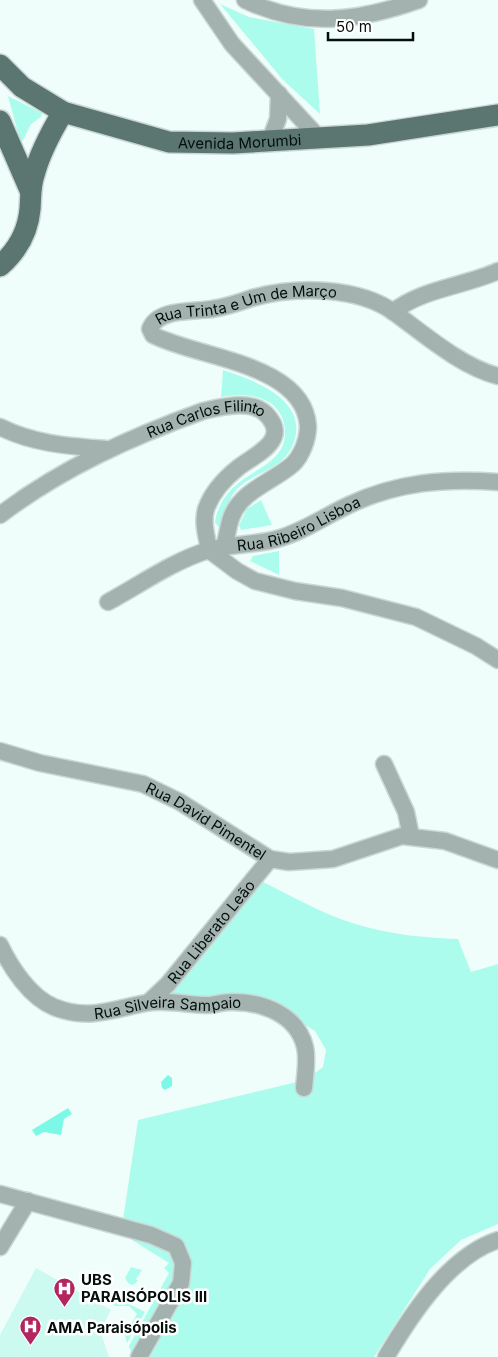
<svg xmlns="http://www.w3.org/2000/svg" width="498" height="1357" viewBox="0 0 498 1357" font-family="Inter,sans-serif">
<style>
.built{fill:#ccfaf1}
.green{fill:#acfcee}
.water{fill:#7cf9e6}
.lines{fill:none;stroke-linecap:round;stroke-linejoin:round}
.minor-casing{stroke:#cad8d5;stroke-width:19}
.major-casing{stroke:#cad8d5;stroke-width:24}
.minor{stroke:#a3b2af;stroke-width:16}
.major{stroke:#5b7671;stroke-width:21}
.labels{text-anchor:middle;dominant-baseline:central;stroke-width:5;stroke-linejoin:round;paint-order:stroke}
.street-label{font-size:15px;fill:#040f0c;stroke:#fff}
.poi-label{font-size:15px;font-weight:bold;fill:#040f0c;stroke:#fff;text-anchor:start}
</style>
<rect width="100%" height="100%" fill="#f0fefb"/>
<path class="built" d="M 36,1268 L 111,1310 L 100,1331 L 109,1357 L 0,1357 L 0,1335 Z"/>
<g class="green">
<path d="M 220,4 L 249,17 L 314,29 L 320,114 L 283,80 Z"/>
<path d="M 8,96 L 42,113 L 41,117 L 31,124 L 21,144 Z"/>
<path d="M 223,370 C 251,379 301,397 296,433 C 295,443 290,453 282,460 C 269,472 250,476 237,489 C 226,501 227,516 219,527 L 215,523 C 216,510 225,494 235,486 C 253,469 285,462 285,433 C 285,423 282,415 276,408 C 262,393 239,394 221,397 Z"/>
<path d="M 261,500 L 272,525 L 241,530 L 239,525 L 247,509 Z"/>
<path d="M 279,551 L 279,575 L 250,561 L 253,556 Z"/>
<path d="M 259,880 C 294,897 329,918 366,927 C 396,935 427,938 458,939 L 471,972 L 498,964 L 498,1224 L 461,1240 L 430,1269 L 374,1357 L 143,1357 L 185,1273 L 174,1266 L 176,1276 L 132,1356 L 129,1346 L 169,1273 L 164,1268 L 169,1263 L 121,1233 L 138,1120 L 305,1080 L 323,1067 L 326,1050 L 315,1031 L 280,1010 L 174,1000 L 167,994 Z"/>
<path d="M 131,1267 L 142,1270 L 136,1279 L 138,1281 L 133,1285 L 129,1284 L 125,1278 Z"/>
<path d="M 110,1294 L 145,1312 L 127,1343 L 125,1335 L 137,1314 L 129,1306 L 115,1306 L 110,1301 Z"/>
</g>
<g class="water">
<path d="M 168,1075 L 172,1078 L 172,1086 L 165,1090 L 162,1088 L 161,1082 Z"/>
<path d="M 68,1108 L 72,1114 L 64,1119 L 61,1135 L 44,1132 L 36,1136 L 32,1130 Z"/>
</g>
<g class="lines">
<defs>
<g id="minor">
<path d="M 202,0 L 232,44 L 318,137"/>
<path d="M 245,0 C 305,29 359,21 419,0"/>
<path d="M 270,140 L 278,119 L 279,94"/>
<path d="M 393,312 C 421,289 465,286 498,271"/>
<path d="M 0,427 C 34,444 69,446 106,449"/>
<path id="s1" d="M 0,515 C 62,468 131,437 203,411 C 221,407 251,399 266,414 C 291,440 256,454 239,467 C 225,478 212,492 206,509 C 202,523 207,537 209,550 L 237,571 L 255,581 L 295,591 L 342,598 L 416,617 L 476,646 L 498,660"/>
<path id="s2" d="M 224,547 C 227,537 228,527 231,518 C 241,490 273,482 293,464 C 302,455 308,439 308,426 C 304,363 197,358 153,335 L 150,329 C 158,308 194,312 212,309 C 226,307 238,303 252,298 C 295,286 358,286 395,313 C 425,335 462,367 498,376"/>
<path id="s3" d="M 108,602 C 141,584 173,561 209,550 C 231,544 255,545 277,539 C 303,532 325,516 349,505 C 397,482 446,478 498,482"/>
<path id="s4" d="M 0,751 L 40,763 L 143,784 L 180,802 L 270,859 L 289,862 L 333,859 L 402,836 L 445,841 L 498,860"/>
<path d="M 384,764 L 406,812 L 411,836"/>
<path id="s5" d="M 0,945 C 11,968 30,997 54,1007 C 88,1021 113,1009 146,1003 C 165,999 188,1005 207,1005 C 215,1005 222,1002 230,1002 C 261,1001 297,1014 305,1047 C 308,1060 305,1075 304,1088"/>
<path id="s6" d="M 149,1002 L 168,984 L 270,859"/>
<path d="M 0,1194 L 151,1235 L 176,1246 L 183,1263 L 181,1283 L 139,1357"/>
<path d="M 0,1247 L 28,1201"/>
<path d="M 386,1357 C 411,1315 449,1256 498,1240"/>
</g>
<g id="major">
<path id="s7" d="M 0,65 L 22,87 L 63,112 L 169,142 L 233,143 L 368,135 L 498,115"/>
<path d="M 0,121 L 30,190"/>
<path d="M 0,266 C 17,251 28,232 30,209 C 31,197 30,187 34,175 C 40,152 51,132 63,112"/>
</g>
</defs>
<use href="#minor" class="minor-casing"/>
<use href="#major" class="major-casing"/>
<use href="#minor" class="minor"/>
<use href="#major" class="major"/>
</g>
<defs>
<symbol id="hospital-pin" viewBox="-11 -11 22 30"><path d="M0 17L-7.5 6A9.5 9.5 0 1 1 7.5 6Z" fill="#b2255f" stroke="#fff"/><path d="M-5-5h3v3.5h4V-5h3V5h-3V1.5h-4V5h-3Z" fill="#fff"/></symbol>
</defs>
<g fill-rule="evenodd">
<use href="#hospital-pin" x="52" y="1276" width="25" height="34"/>
<use href="#hospital-pin" x="18" y="1314" width="25" height="34"/>
</g>
<g class="labels">
<g class="street-label">
<text stroke="none"><textPath href="#s7" startOffset="260">Avenida Morumbi</textPath></text>
<text stroke="none"><textPath href="#s2" startOffset="455">Rua Trinta e Um de Março</textPath></text>
<text stroke="none"><textPath href="#s1" startOffset="231">Rua Carlos Filinto</textPath></text>
<text stroke="none"><textPath href="#s3" startOffset="208">Rua Ribeiro Lisboa</textPath></text>
<text stroke="none"><textPath href="#s4" startOffset="220">Rua David Pimentel</textPath></text>
<text stroke="none"><textPath href="#s6" startOffset="94">Rua Liberato Leão</textPath></text>
<text stroke="none"><textPath href="#s5" startOffset="199">Rua Silveira Sampaio</textPath></text>
</g>
<g class="poi-label">
<text x="81" y="1279">UBS<tspan x="81" dy="17">PARAISÓPOLIS III</tspan></text>
<text x="47" y="1327">AMA Paraisópolis</text>
</g>
</g>
<path d="M328 32v8h85v-8" fill="none" stroke="#040f0c" stroke-width="2.5"/>
<text x="336" y="32" font-size="15" fill="#040f0c" stroke="#ffffff" stroke-width="4" paint-order="stroke">50 m</text>
</svg>
